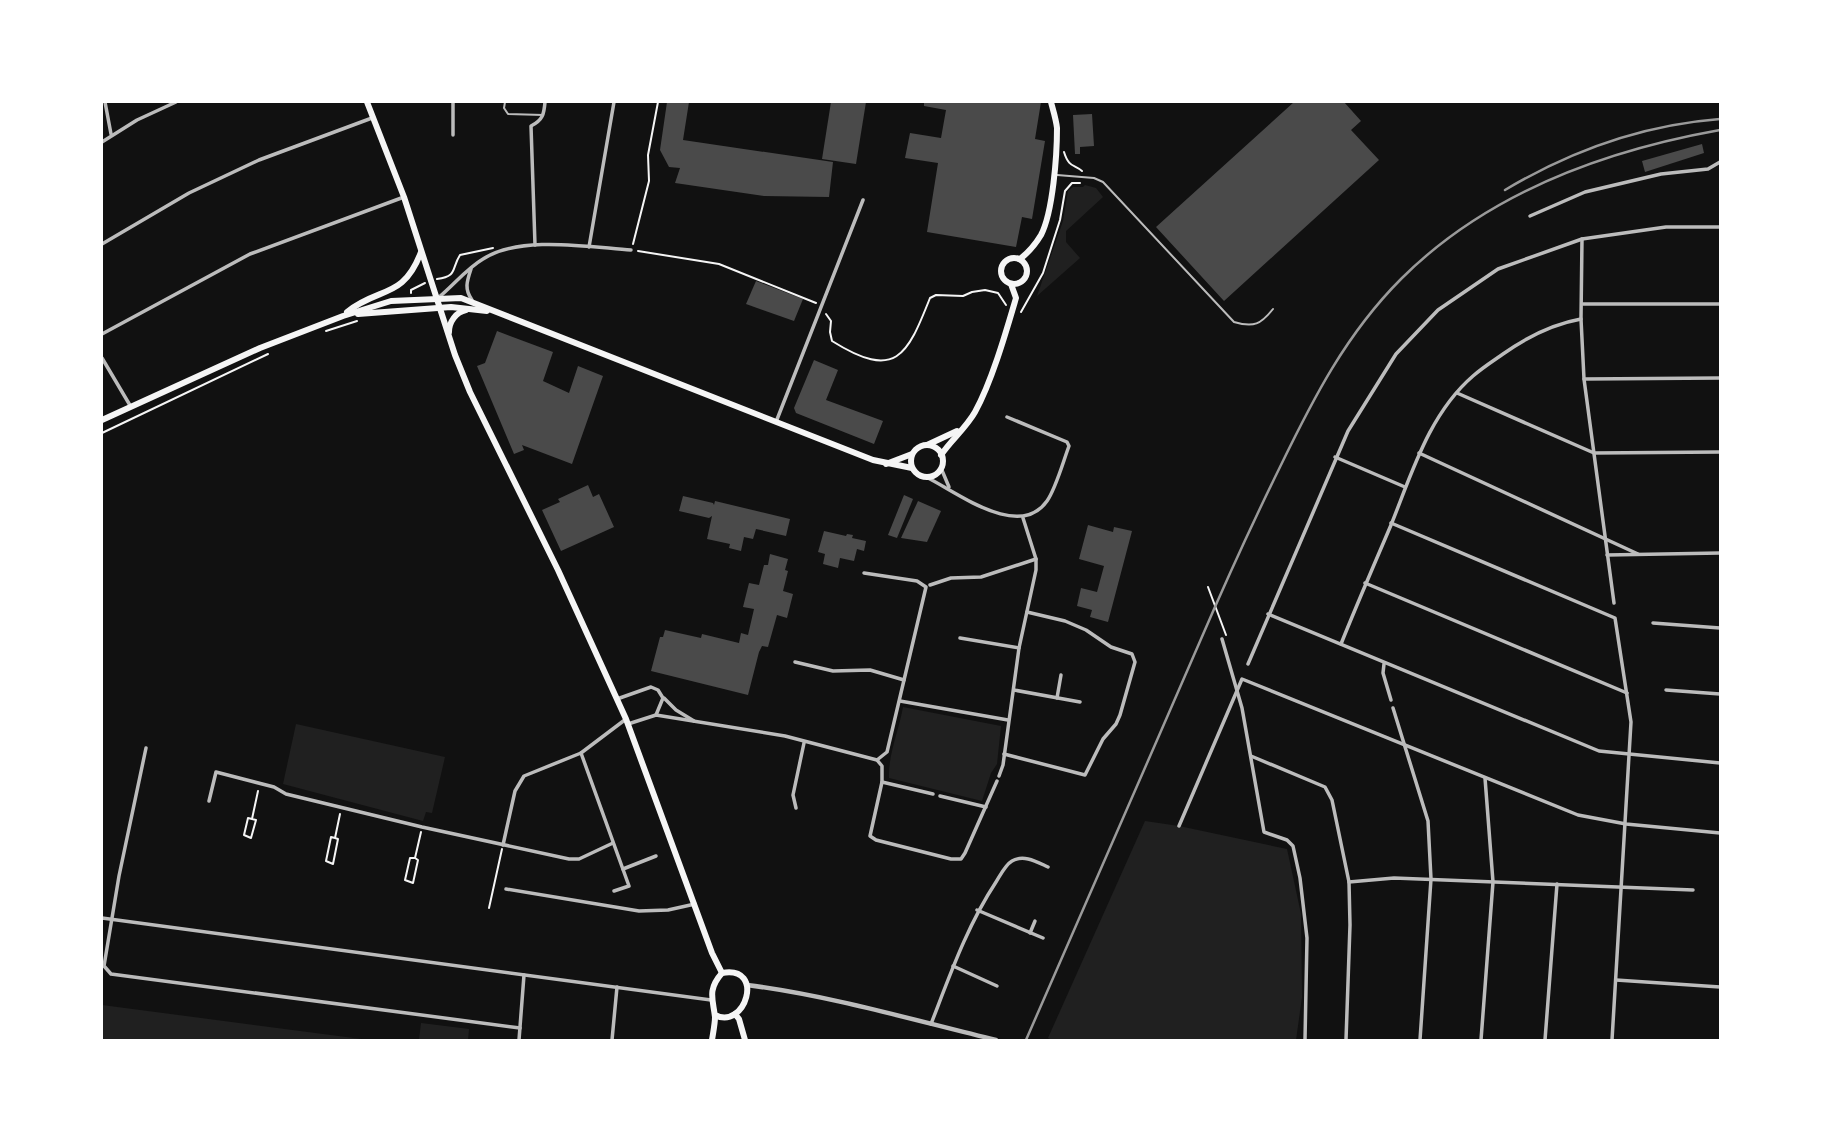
<svg xmlns="http://www.w3.org/2000/svg" width="1822" height="1142" viewBox="0 0 1822 1142" font-family="Mulish,sans-serif">
<style>
.green{fill:#202020}
.building{fill:#4a4a4a}
.lines{fill:none;stroke-linecap:round;stroke-linejoin:round}
.path{stroke:#f5f5f5;stroke-width:2}
.service{stroke:#bcbcbc;stroke-width:2}
.minor{stroke:#bcbcbc;stroke-width:3.5}
.tertiary{stroke:#bcbcbc;stroke-width:4.5}
.primary{stroke:#f5f5f5;stroke-width:6}
.rail{stroke:#9a9a9a;stroke-width:2.5}
</style>
<rect width="100%" height="100%" fill="#111"/>
<g class="green">
<path d="M 1085,185 L 1096,188 L 1103,197 L 1066,231 L 1066,242 L 1080,258 L 1037,296 L 1063,221 L 1068,191 L 1073,187 L 1083,187 Z"/>
<path d="M 903,707 L 1001,726 L 997,764 L 991,773 L 982,801 L 889,778 C 888,755 899,730 903,707 Z"/>
<path d="M 296,724 L 445,757 L 432,813 L 426,812 L 423,821 L 283,784 Z"/>
<path d="M 1145,821 L 1179,826 L 1287,849 L 1301,914 L 1302,997 L 1296,1040 L 1052,1040 L 1048,1038 Z"/>
<path d="M 102,1005 L 369,1040 L 102,1040 Z"/>
<path d="M 421,1023 L 469,1029 L 468,1040 L 419,1040 Z"/>
</g>
<g class="building">
<path d="M 667,102 L 689,102 L 683,140 L 833,162 L 829,197 L 764,196 L 675,183 L 680,168 L 669,167 L 660,150 Z"/>
<path d="M 831,102 L 866,102 L 856,164 L 822,159 Z"/>
<path d="M 924,102 L 1041,102 L 1035,139 L 1045,141 L 1032,219 L 1022,217 L 1016,247 L 927,232 L 938,163 L 905,158 L 910,133 L 941,138 L 946,110 L 924,106 Z"/>
<path d="M 1294,102 L 1344,102 L 1361,121 L 1351,130 L 1379,160 L 1224,301 L 1156,227 Z"/>
<path d="M 1092,114 L 1094,146 L 1080,147 L 1080,154 L 1075,154 L 1073,115 Z"/>
<path d="M 1702,144 L 1704,153 L 1645,172 L 1642,161 Z"/>
<path d="M 756,281 L 803,299 L 794,321 L 746,304 Z"/>
<path d="M 497,331 L 553,352 L 543,381 L 569,393 L 578,366 L 603,376 L 572,464 L 522,445 L 524,450 L 514,454 L 477,366 L 485,363 Z"/>
<path d="M 814,360 L 838,370 L 826,400 L 883,421 L 874,444 L 796,413 L 794,408 Z"/>
<path d="M 588,485 L 593,497 L 599,494 L 614,527 L 561,551 L 542,510 L 560,502 L 558,499 Z"/>
<path d="M 904,495 L 913,499 L 897,538 L 888,535 Z"/>
<path d="M 683,496 L 713,503 L 714,505 L 715,501 L 790,519 L 786,536 L 756,529 L 753,539 L 744,537 L 741,551 L 729,548 L 730,544 L 707,539 L 712,516 L 709,518 L 679,511 Z"/>
<path d="M 918,501 L 941,511 L 927,542 L 901,538 Z"/>
<path d="M 1088,525 L 1113,532 L 1114,527 L 1132,531 L 1108,622 L 1090,617 L 1092,610 L 1077,606 L 1081,588 L 1097,592 L 1104,566 L 1079,559 Z"/>
<path d="M 824,531 L 846,536 L 847,534 L 853,535 L 852,538 L 866,541 L 864,551 L 857,549 L 854,561 L 840,558 L 838,568 L 823,564 L 825,554 L 818,552 Z"/>
<path d="M 770,554 L 788,559 L 785,570 L 788,571 L 783,591 L 793,594 L 787,618 L 777,615 L 768,647 L 762,646 L 759,652 L 748,695 L 651,671 L 660,637 L 663,637 L 665,630 L 701,638 L 702,634 L 739,643 L 741,633 L 748,635 L 754,609 L 743,607 L 749,583 L 759,585 L 764,565 L 768,565 Z"/>
</g>
<g class="lines">
<g class="path">
<path d="M 1064,152 C 1069,168 1074,164 1082,171"/>
<path d="M 633,244 L 649,181 L 648,155 L 658,102"/>
<path d="M 638,251 L 719,264 L 816,303"/>
<path d="M 437,279 C 458,276 451,269 460,255 L 493,248"/>
<path d="M 411,293 L 411,290 L 425,283"/>
<path d="M 1021,312 L 1043,273 L 1060,220 L 1065,191 L 1072,183 L 1080,183"/>
<path d="M 826,314 L 831,321 L 830,332 L 832,341 C 896,381 907,356 930,298 L 936,295 L 963,296 L 972,292 L 985,290 L 998,293 L 1006,305"/>
<path d="M 326,331 L 357,321"/>
<path d="M 102,433 L 268,354"/>
<path d="M 1208,587 L 1226,635"/>
<path d="M 252,819 L 256,820 L 251,838 L 244,835 L 248,818 L 252,819 L 258,791"/>
<path d="M 335,838 L 338,839 L 333,864 L 326,861 L 331,837 L 335,838 L 340,814"/>
<path d="M 415,858 L 410,858 L 405,880 L 413,883 L 418,860 L 415,858 L 421,832"/>
<path d="M 489,908 L 502,849"/>
</g>
<g class="service">
<path d="M 505,102 L 504,108 L 508,114 L 543,115"/>
<path d="M 1057,175 L 1094,178 L 1103,182 L 1234,322 C 1254,328 1261,324 1273,309"/>
</g>
<g class="minor">
<path d="M 105,102 L 111,134"/>
<path d="M 453,102 L 453,135"/>
<path d="M 102,142 L 137,120 L 176,102"/>
<path d="M 1530,216 L 1585,192 L 1661,174 L 1708,169 L 1720,162"/>
<path d="M 1582,239 L 1581,319 L 1584,379 L 1614,603"/>
<path d="M 102,244 L 189,193 L 259,160 L 372,118"/>
<path d="M 535,245 L 531,126 C 543,120 544,114 545,102"/>
<path d="M 589,247 L 614,102"/>
<path d="M 471,269 C 467,281 464,289 472,300"/>
<path d="M 438,298 C 454,285 466,269 483,259 C 520,235 589,247 631,250"/>
<path d="M 1583,304 L 1720,304"/>
<path d="M 102,334 L 250,254 L 404,197"/>
<path d="M 102,358 L 131,407"/>
<path d="M 1584,379 L 1720,378"/>
<path d="M 1457,393 L 1594,453 L 1720,452"/>
<path d="M 776,422 L 863,200"/>
<path d="M 1419,453 L 1638,554"/>
<path d="M 1335,457 L 1405,487"/>
<path d="M 941,468 L 949,487"/>
<path d="M 926,477 C 957,492 1019,541 1047,501 C 1056,488 1063,462 1069,446 L 1067,442 L 1007,417"/>
<path d="M 1391,523 L 1615,618 L 1631,722 L 1612,1040"/>
<path d="M 1607,555 L 1720,553"/>
<path d="M 864,573 L 917,581 L 926,587 L 887,752 L 877,760"/>
<path d="M 1365,583 L 1627,693"/>
<path d="M 930,585 L 951,578 L 981,577 L 1036,559"/>
<path d="M 1268,614 L 1599,751 L 1720,763"/>
<path d="M 1653,623 L 1720,628"/>
<path d="M 960,638 L 1019,648"/>
<path d="M 1222,639 L 1242,708 L 1264,832 L 1287,840 L 1293,846 L 1300,878 L 1307,938 L 1305,1040"/>
<path d="M 1341,644 C 1357,604 1374,565 1391,525 C 1412,473 1429,414 1473,376 C 1482,368 1493,361 1503,354 C 1527,337 1553,324 1581,319"/>
<path d="M 795,662 L 833,671 L 870,670 L 904,680"/>
<path d="M 1248,664 L 1348,431 L 1396,354 L 1438,310 L 1498,269 L 1582,239 L 1666,227 L 1720,227"/>
<path d="M 1384,664 L 1383,673 L 1391,700"/>
<path d="M 1014,690 L 1080,702"/>
<path d="M 1666,690 L 1720,694"/>
<path d="M 664,698 L 676,710 L 694,721"/>
<path d="M 1057,698 L 1061,675"/>
<path d="M 617,699 L 651,687 L 658,690 L 663,698 L 656,715"/>
<path d="M 900,701 L 1008,720"/>
<path d="M 1393,708 L 1428,821 L 1431,879 L 1420,1040"/>
<path d="M 628,724 L 656,715 L 785,736 L 877,760 L 882,766 L 882,782 L 870,836 L 876,840 L 951,859 L 961,859 L 965,853 L 997,781"/>
<path d="M 146,748 L 119,876 L 104,966 L 111,974 L 520,1028"/>
<path d="M 1004,754 L 1085,775 L 1103,739 L 1116,724 L 1120,715 L 1135,662 L 1132,654 L 1111,647 L 1086,630 L 1065,621 L 1027,612"/>
<path d="M 1251,756 L 1325,787 L 1332,800 L 1349,882 L 1350,925 L 1346,1040"/>
<path d="M 999,776 L 1003,765 L 1019,648 L 1036,570 L 1036,559 L 1023,518"/>
<path d="M 882,782 L 933,794"/>
<path d="M 940,796 L 986,807"/>
<path d="M 209,801 L 216,772 L 274,787 L 286,794 L 422,827 L 569,859 L 579,859 L 613,843"/>
<path d="M 796,808 L 793,795 L 804,743"/>
<path d="M 1179,826 L 1242,679 L 1578,815 L 1626,824 L 1720,833"/>
<path d="M 503,845 L 515,791 L 524,776 L 581,753"/>
<path d="M 623,869 L 656,856"/>
<path d="M 1349,882 L 1394,878 L 1693,890"/>
<path d="M 506,889 L 639,911 L 668,910 L 695,904"/>
<path d="M 614,891 L 629,886 L 581,753 L 626,719"/>
<path d="M 977,910 L 1043,938"/>
<path d="M 102,918 L 711,1000"/>
<path d="M 1030,933 L 1035,921"/>
<path d="M 953,966 L 997,986"/>
<path d="M 1616,980 L 1720,987"/>
<path d="M 931,1024 C 950,975 967,926 996,882 C 1000,876 1005,865 1012,861 C 1024,854 1037,862 1048,867"/>
<path d="M 519,1040 L 524,975"/>
<path d="M 612,1040 L 617,987"/>
<path d="M 1481,1040 L 1493,882 L 1485,778"/>
<path d="M 1545,1040 L 1557,884"/>
</g>
<path class="tertiary" d="M 747,985 C 832,996 913,1020 996,1040"/>
<g class="primary">
<path d="M 367,102 L 404,197 L 455,355 L 470,392 L 558,570 L 626,719 L 712,953 L 722,973"/>
<circle cx="1014" cy="271" r="13"/>
<path d="M 1020,259 C 1029,252 1035,245 1041,235 C 1053,212 1057,155 1057,128 C 1056,119 1053,110 1051,102"/>
<path d="M 347,312 C 379,286 403,300 421,252"/>
<path d="M 358,314 L 451,307 L 487,311"/>
<path d="M 449,332 C 449,322 456,312 466,310"/>
<path d="M 102,420 L 260,348 L 343,316 L 391,301 L 461,298 L 873,460 L 912,468"/>
<path d="M 927,445 L 957,431"/>
<circle cx="927" cy="461" r="16"/>
<path d="M 941,455 C 951,440 966,428 975,412 C 992,381 1006,332 1016,298 L 1011,284"/>
<path d="M 886,464 L 912,454"/>
<path d="M 735,1014 L 739,1019 L 745,1040"/>
<path d="M 712,1040 C 713,1033 715,1024 715,1017 C 713,999 707,990 722,973 C 766,965 745,1031 715,1015"/>
</g>
<g class="rail">
<path d="M 1505,190 C 1572,150 1642,125 1720,119"/>
<path d="M 1026,1040 C 1084,907 1143,773 1201,639 C 1226,581 1252,524 1280,467 C 1313,399 1346,334 1401,279 C 1487,193 1602,151 1720,130"/>
</g>
</g>
<rect width="1822" height="1142" fill="none" stroke="#ffffff" stroke-width="206"/>
</svg>
